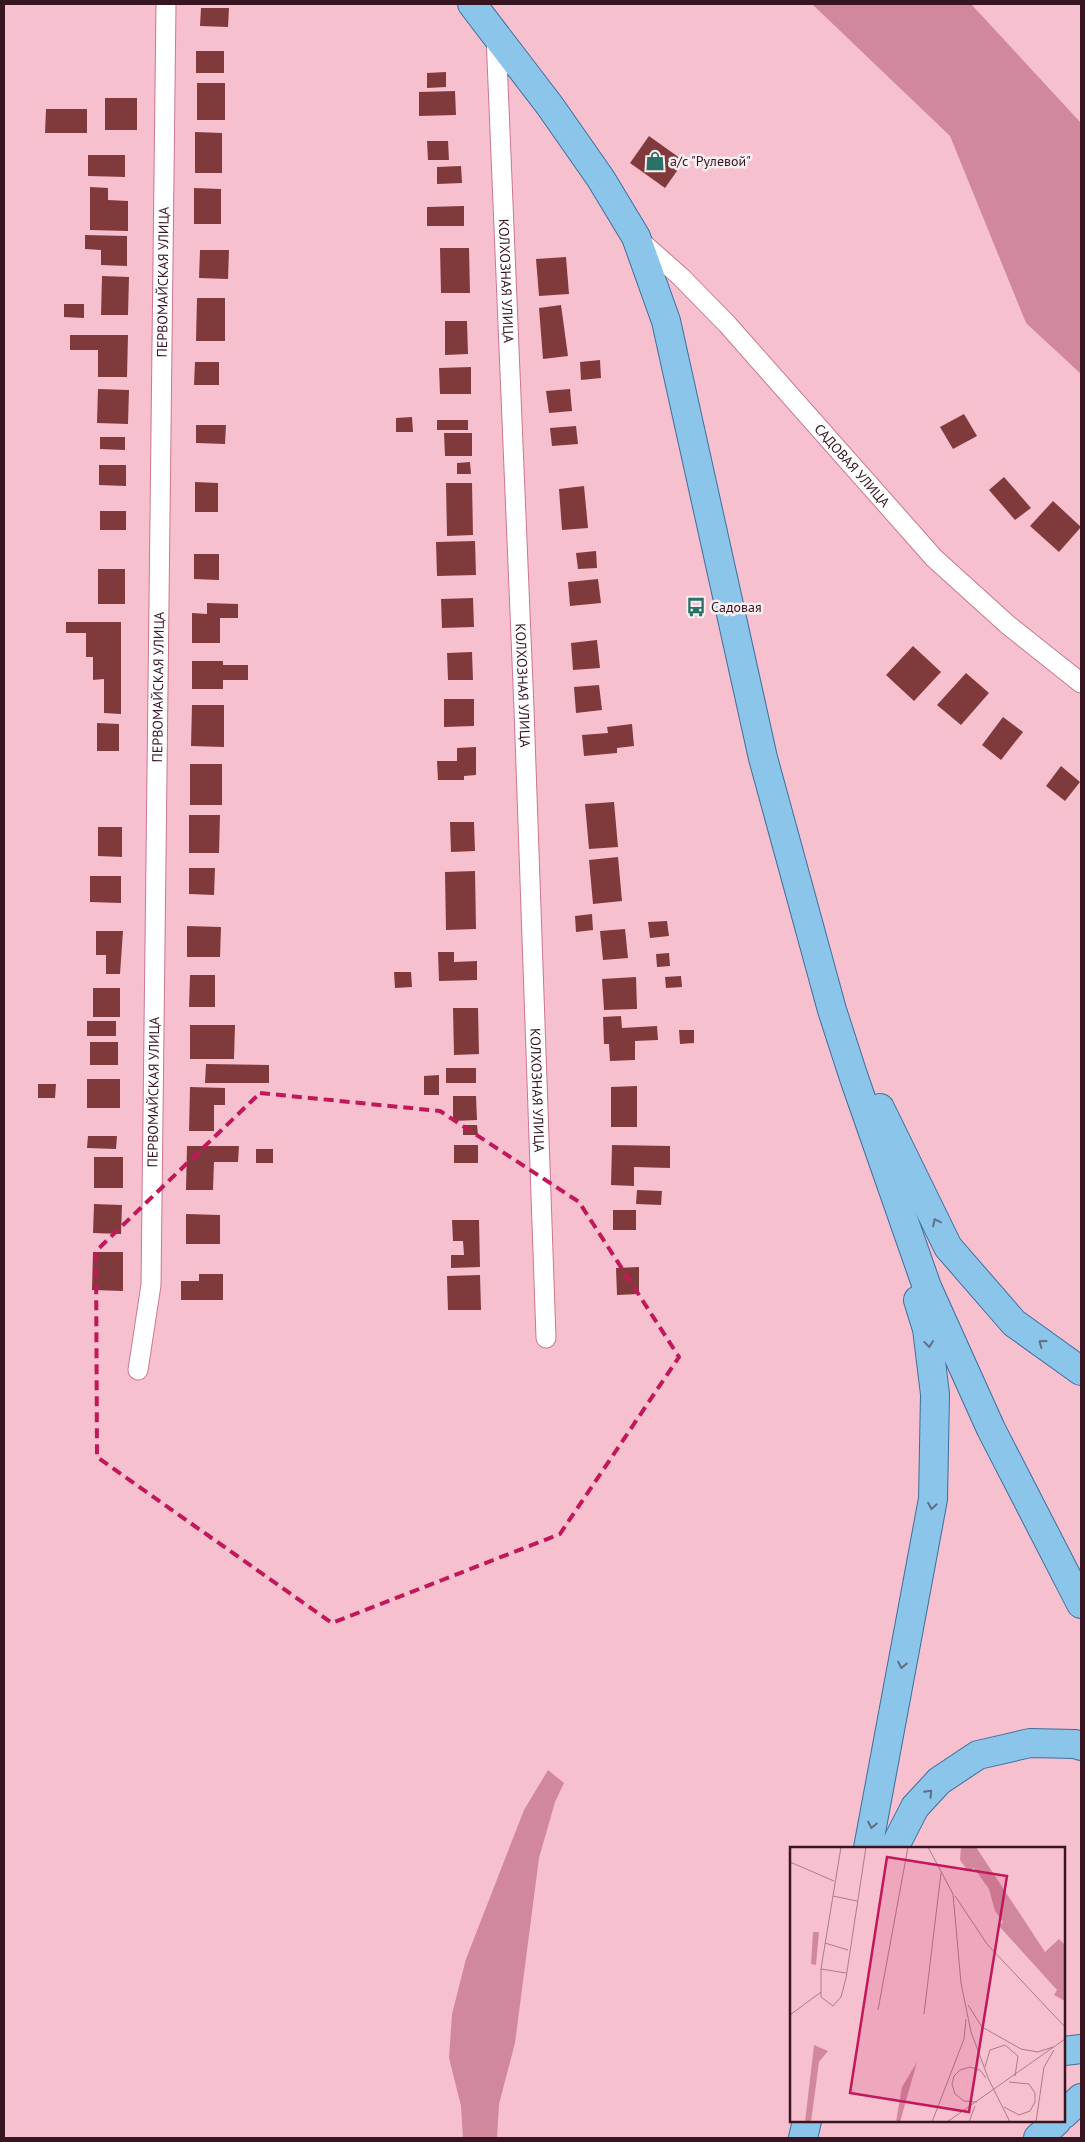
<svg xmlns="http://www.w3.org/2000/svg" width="1085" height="2142" viewBox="0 0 1085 2142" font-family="'PT Sans',sans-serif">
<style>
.green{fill:#d1889d}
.building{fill:#813a3b}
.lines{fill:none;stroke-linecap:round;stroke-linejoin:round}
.street-casing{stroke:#cb778f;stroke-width:21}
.primary-casing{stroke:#3d6e9b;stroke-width:30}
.street{stroke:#fff;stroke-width:19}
.primary{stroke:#8cc5ea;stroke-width:28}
.oneway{stroke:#626e86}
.marked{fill:none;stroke:#c2185b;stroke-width:4;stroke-dasharray:10 6;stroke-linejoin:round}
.labels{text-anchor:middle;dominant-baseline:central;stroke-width:5;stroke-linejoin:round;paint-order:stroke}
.poi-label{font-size:14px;fill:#381621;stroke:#f9eff2;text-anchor:start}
.street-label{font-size:14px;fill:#381621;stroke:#f9eff2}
.inset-road{fill:none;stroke:#ab7c89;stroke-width:1}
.view{fill:#c2185b;fill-opacity:0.15;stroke:#c2185b;stroke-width:2.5}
.inset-edge{fill:none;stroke:#381621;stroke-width:2.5}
</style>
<rect width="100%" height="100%" fill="#f7c0ce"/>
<g class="green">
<path d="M 812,4 L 971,4 L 1081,123 L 1081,374 L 1026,323 L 950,136 Z"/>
<path d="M 548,1770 L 564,1783 L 555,1802 L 539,1858 L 515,2043 L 499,2104 L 497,2138 L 463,2138 L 461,2106 L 449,2058 L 452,2014 L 466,1959 L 524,1810 Z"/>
</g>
<g class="building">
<path d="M 201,8 L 229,8 L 228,27 L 200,26 Z"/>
<rect x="196" y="51" width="28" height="22"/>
<path d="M 446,72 L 446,87 L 427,88 L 427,73 Z"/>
<rect x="197" y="83" width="28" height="37"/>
<path d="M 455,91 L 456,115 L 419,116 L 419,92 Z"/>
<rect x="105" y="98" width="32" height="32"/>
<path d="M 46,109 L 87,109 L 87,133 L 45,133 Z"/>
<path d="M 195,132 L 222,133 L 222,173 L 195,173 Z"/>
<path d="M 649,136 L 684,161 L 665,188 L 630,163 Z"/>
<path d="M 427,141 L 448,141 L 449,160 L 428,160 Z"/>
<path d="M 88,155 L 125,155 L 125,177 L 88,176 Z"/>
<path d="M 461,166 L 462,183 L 437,184 L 437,167 Z"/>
<path d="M 90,187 L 108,188 L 108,200 L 128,201 L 128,231 L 90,230 Z"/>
<path d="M 194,188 L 221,189 L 221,224 L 194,224 Z"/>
<path d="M 464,206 L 464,226 L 427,226 L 427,207 Z"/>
<path d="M 85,235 L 127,236 L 127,266 L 101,265 L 101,250 L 85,249 Z"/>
<path d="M 440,248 L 469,248 L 470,293 L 441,293 Z"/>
<path d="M 200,250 L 229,250 L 228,279 L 199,278 Z"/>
<path d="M 566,257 L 569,294 L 539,296 L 536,259 Z"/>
<path d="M 102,276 L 129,277 L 128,315 L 101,315 Z"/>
<path d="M 197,298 L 225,298 L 225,341 L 196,341 Z"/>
<path d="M 64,304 L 84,304 L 84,318 L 64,317 Z"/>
<path d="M 561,305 L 568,356 L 543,359 L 539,308 Z"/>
<path d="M 445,321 L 467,321 L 468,354 L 445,355 Z"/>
<path d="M 70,335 L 128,335 L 127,377 L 98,377 L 98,350 L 70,350 Z"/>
<path d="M 600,360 L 601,378 L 581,380 L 580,362 Z"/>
<path d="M 195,362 L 219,362 L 219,385 L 194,385 Z"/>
<path d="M 471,367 L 471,394 L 440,394 L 439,368 Z"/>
<path d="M 98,389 L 129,390 L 128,424 L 97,423 Z"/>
<path d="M 570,389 L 572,411 L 549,413 L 546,391 Z"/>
<path d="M 964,414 L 977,436 L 953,449 L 940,427 Z"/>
<path d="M 412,417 L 413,432 L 396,432 L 396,418 Z"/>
<rect x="437" y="420" width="31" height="10"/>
<path d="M 196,425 L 226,425 L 225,444 L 196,443 Z"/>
<path d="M 576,426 L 578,444 L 552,446 L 550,428 Z"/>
<path d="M 444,433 L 472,433 L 472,456 L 445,456 Z"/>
<path d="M 100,437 L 125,437 L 125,450 L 100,449 Z"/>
<path d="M 470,462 L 471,474 L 457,474 L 457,463 Z"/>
<path d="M 99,465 L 126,465 L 126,486 L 99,485 Z"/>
<path d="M 1004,477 L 1031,508 L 1015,520 L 989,490 Z"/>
<path d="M 195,482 L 218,483 L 218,512 L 195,512 Z"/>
<path d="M 446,483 L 472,483 L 473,535 L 447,536 Z"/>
<path d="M 584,486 L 588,528 L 562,530 L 559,489 Z"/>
<path d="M 1053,501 L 1081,527 L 1059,552 L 1030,526 Z"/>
<rect x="100" y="511" width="26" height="19"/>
<path d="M 475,541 L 476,575 L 437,576 L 436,542 Z"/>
<path d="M 596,551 L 597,568 L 578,569 L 576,553 Z"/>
<path d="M 194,554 L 219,554 L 219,580 L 194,579 Z"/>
<rect x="98" y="569" width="27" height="35"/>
<path d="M 598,579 L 601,603 L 570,606 L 568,582 Z"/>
<path d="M 473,598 L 474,627 L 442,628 L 441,599 Z"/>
<path d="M 207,603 L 238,604 L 238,618 L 220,618 L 220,643 L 192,643 L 192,613 L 207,614 Z"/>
<path d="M 66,622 L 121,622 L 121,714 L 104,713 L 104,679 L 93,680 L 93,657 L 86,657 L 86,633 L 66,633 Z"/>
<path d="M 597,640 L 600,668 L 573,670 L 571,643 Z"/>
<path d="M 913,646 L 941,672 L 914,701 L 886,675 Z"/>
<path d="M 472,652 L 473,680 L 448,680 L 447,653 Z"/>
<path d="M 192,661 L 223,661 L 223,665 L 248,665 L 248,680 L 223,680 L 223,689 L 192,689 Z"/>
<path d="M 966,673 L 989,693 L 961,725 L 937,705 Z"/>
<path d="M 599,685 L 602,710 L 576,713 L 574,687 Z"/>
<path d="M 444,699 L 474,699 L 474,726 L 444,727 Z"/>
<path d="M 192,705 L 224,705 L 224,747 L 191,746 Z"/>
<path d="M 1003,717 L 1023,732 L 1001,760 L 982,745 Z"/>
<path d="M 97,723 L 119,724 L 119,751 L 97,751 Z"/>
<path d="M 632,724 L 634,746 L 617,748 L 617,753 L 584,756 L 582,735 L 608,733 L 607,727 Z"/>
<path d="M 476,747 L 476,775 L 464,776 L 464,780 L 438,780 L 437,761 L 457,761 L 457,748 Z"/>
<rect x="190" y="764" width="32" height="41"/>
<path d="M 1061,766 L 1080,782 L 1065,801 L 1046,786 Z"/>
<path d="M 614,802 L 618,847 L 589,849 L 585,804 Z"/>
<path d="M 189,815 L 220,815 L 219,853 L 189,853 Z"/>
<path d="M 450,822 L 474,822 L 475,851 L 451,852 Z"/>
<path d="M 98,827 L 122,827 L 122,857 L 98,856 Z"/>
<path d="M 618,857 L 622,901 L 593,904 L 589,860 Z"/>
<path d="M 189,868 L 215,868 L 214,895 L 189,894 Z"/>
<path d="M 475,871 L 476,929 L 446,930 L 445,872 Z"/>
<path d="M 90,876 L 121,876 L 121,903 L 90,902 Z"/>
<path d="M 592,914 L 593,930 L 576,932 L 575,916 Z"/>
<path d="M 667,921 L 669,936 L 650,938 L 648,922 Z"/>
<path d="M 187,926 L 221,927 L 220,957 L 187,957 Z"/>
<path d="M 625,929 L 628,958 L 603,960 L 600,931 Z"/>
<path d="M 96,931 L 123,931 L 120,974 L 106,974 L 106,955 L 96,955 Z"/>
<path d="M 438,952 L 454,952 L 454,962 L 477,961 L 477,980 L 439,981 Z"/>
<path d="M 669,953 L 670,966 L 657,967 L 656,954 Z"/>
<path d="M 394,972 L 411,972 L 412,987 L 395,988 Z"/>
<path d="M 190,975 L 215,975 L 215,1007 L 189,1007 Z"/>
<path d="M 681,976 L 682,987 L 666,988 L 665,977 Z"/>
<path d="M 636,977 L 637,1009 L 604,1010 L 602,979 Z"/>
<rect x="93" y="988" width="27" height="29"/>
<path d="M 453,1008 L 478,1008 L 479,1054 L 454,1055 Z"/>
<path d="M 621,1016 L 622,1028 L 657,1026 L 658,1040 L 635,1041 L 635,1060 L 610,1061 L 609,1044 L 604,1044 L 603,1017 Z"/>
<rect x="87" y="1021" width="29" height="15"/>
<path d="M 190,1025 L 235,1025 L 234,1059 L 190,1059 Z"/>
<path d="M 679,1030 L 694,1030 L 694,1043 L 680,1044 Z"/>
<rect x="90" y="1042" width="28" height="23"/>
<path d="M 206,1064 L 269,1065 L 269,1083 L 205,1083 Z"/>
<rect x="446" y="1068" width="30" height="15"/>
<path d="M 439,1075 L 439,1095 L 424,1095 L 424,1076 Z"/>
<rect x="87" y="1079" width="33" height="29"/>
<path d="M 38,1084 L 56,1084 L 55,1098 L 38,1098 Z"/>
<path d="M 637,1086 L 637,1127 L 611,1127 L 611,1087 Z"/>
<path d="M 190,1087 L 225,1088 L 225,1105 L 214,1105 L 214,1131 L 189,1131 Z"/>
<path d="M 453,1096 L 476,1096 L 477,1120 L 453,1121 Z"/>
<path d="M 463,1125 L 477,1125 L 478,1135 L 463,1135 Z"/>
<path d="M 88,1136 L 117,1136 L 116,1149 L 87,1148 Z"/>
<rect x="454" y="1145" width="24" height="18"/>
<path d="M 612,1145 L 670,1146 L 670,1168 L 634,1167 L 634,1186 L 611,1185 Z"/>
<path d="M 187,1146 L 239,1146 L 238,1162 L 214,1162 L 213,1190 L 186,1190 Z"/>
<rect x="256" y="1149" width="17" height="14"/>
<rect x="94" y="1157" width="29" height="31"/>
<path d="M 637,1190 L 662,1191 L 661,1205 L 636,1204 Z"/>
<path d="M 94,1204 L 122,1205 L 121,1234 L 93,1233 Z"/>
<rect x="613" y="1210" width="23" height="20"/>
<path d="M 186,1214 L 220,1215 L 220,1244 L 186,1244 Z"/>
<path d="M 452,1220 L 479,1220 L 480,1267 L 451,1268 L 451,1255 L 464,1255 L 463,1241 L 453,1241 Z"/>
<path d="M 93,1252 L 123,1252 L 123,1291 L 92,1290 Z"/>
<path d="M 639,1267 L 639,1294 L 617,1295 L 616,1268 Z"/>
<path d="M 199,1274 L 223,1274 L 223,1300 L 181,1300 L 181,1281 L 199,1281 Z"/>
<path d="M 480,1275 L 481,1310 L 448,1310 L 447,1276 Z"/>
</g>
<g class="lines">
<defs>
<g id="street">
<path id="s1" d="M 496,35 L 524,709 L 546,1338"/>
<path id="s2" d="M 638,239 L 681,277 L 727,324 L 934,558 L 1008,625 L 1081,683"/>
<path id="s3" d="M 138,1370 L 151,1285 L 166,4"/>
</g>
<g id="primary">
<path d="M 472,4 L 550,106 L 601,179 L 636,237 L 666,321 L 763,758 L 832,1010 L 854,1078 L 927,1287 L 991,1429 L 1081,1604"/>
<path d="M 880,1108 L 948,1247 L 1014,1323 L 1081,1371"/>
<path d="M 868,1848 L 933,1499 L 935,1394 L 927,1329 L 918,1300"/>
<path d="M 894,1848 L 915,1807 L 939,1781 L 978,1755 L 1030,1743 L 1075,1744 L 1081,1746"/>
<path d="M 1064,2051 L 1081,2049"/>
<path d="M 1064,2114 L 1081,2098"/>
<path d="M 803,2138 L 807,2121"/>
<path d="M 1038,2138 L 1057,2121"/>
</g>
</defs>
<use href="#street" class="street-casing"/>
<use href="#primary" class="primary-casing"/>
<use href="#street" class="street"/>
<use href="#primary" class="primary"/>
</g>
<defs><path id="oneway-chevron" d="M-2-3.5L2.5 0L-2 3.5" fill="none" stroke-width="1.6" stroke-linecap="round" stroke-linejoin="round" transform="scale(1.25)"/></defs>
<g class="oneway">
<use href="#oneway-chevron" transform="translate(936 1222) rotate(-116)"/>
<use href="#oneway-chevron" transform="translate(1042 1343) rotate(-144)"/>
<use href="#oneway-chevron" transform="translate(929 1344) rotate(83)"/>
<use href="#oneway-chevron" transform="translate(932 1506) rotate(99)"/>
<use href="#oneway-chevron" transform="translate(902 1665) rotate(101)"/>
<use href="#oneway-chevron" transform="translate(929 1793) rotate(-47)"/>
<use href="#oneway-chevron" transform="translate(872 1825) rotate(101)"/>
</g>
<path class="marked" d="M 260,1093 L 440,1111 L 579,1202 L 679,1357 L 560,1534 L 332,1623 L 97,1457 L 96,1251 Z"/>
<defs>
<symbol id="shop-bare" viewBox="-9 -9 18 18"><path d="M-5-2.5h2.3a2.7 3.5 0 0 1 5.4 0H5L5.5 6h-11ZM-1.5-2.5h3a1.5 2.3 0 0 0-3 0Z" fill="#2a7166" stroke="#f9eff2" stroke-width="2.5" paint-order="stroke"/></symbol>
<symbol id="bus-bare" viewBox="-9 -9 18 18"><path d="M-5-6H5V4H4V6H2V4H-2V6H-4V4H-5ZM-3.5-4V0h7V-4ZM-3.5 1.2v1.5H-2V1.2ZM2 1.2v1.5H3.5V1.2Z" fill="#2a7166" stroke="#f9eff2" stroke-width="2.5" paint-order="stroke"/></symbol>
</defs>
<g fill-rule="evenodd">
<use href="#shop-bare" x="641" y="147" width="28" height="28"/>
<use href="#bus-bare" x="682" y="593" width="28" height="28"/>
</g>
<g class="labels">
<g class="poi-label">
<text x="670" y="161">а/с "Рулевой"</text>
<text x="711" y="607">Садовая</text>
</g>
<g class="street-label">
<text stroke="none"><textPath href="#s1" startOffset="246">КОЛХОЗНАЯ УЛИЦА</textPath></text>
<text stroke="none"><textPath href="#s3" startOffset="1089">ПЕРВОМАЙСКАЯ УЛИЦА</textPath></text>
<text stroke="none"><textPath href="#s2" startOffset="312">САДОВАЯ УЛИЦА</textPath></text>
<text stroke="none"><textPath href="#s1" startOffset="651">КОЛХОЗНАЯ УЛИЦА</textPath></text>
<text stroke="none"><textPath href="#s3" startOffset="684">ПЕРВОМАЙСКАЯ УЛИЦА</textPath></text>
<text stroke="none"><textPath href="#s1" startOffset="1056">КОЛХОЗНАЯ УЛИЦА</textPath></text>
<text stroke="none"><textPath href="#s3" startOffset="279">ПЕРВОМАЙСКАЯ УЛИЦА</textPath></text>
</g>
</g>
<g transform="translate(790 1847)">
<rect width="275" height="275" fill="#f7c0ce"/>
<path d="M 171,0 L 186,0 L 255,105 L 269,92 L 275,98 L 275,154 L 264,148 L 267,143 L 209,79 L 213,75 L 205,64 L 199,42 L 184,21 L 178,24 L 170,13 ZM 23,85 L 29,85 L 26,118 L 21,117 ZM 24,198 L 38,204 L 29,215 L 21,275 L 15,275 ZM 127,215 L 110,275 L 106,275 L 112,240 Z" fill="#d1889d"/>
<path class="inset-road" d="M 51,0 L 31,122 L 31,150 L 43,159 L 51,150 L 56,131 L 76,0M 138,0 L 163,47 L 171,136 L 181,185 L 199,233 L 220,275M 0,15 L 44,34M 43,49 L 67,54M 165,49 L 197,97 L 275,180M 35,96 L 58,103M 31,122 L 56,126M 178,158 L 192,180 L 231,202 L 248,205 L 263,200M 88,163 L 118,0M 134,167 L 151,26M 0,168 L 31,145M 195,220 L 200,203 L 215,198 L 228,209 L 225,229M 187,255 L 174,254 L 165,247 L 162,237 L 164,229 L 170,223 L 180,220 L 190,223 L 196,231M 214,260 L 229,268 L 240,264 L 245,255 L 245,246 L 239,237 L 219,235M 142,275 L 174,192 L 176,172M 157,275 L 275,192M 179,275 L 185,259M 246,275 L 254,220 L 264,203"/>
<path class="view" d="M 97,10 L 217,29 L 179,265 L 60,246 Z"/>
<rect width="275" height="275" class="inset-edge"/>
</g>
<rect width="1085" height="2142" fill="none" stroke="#381621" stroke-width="10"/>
</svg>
